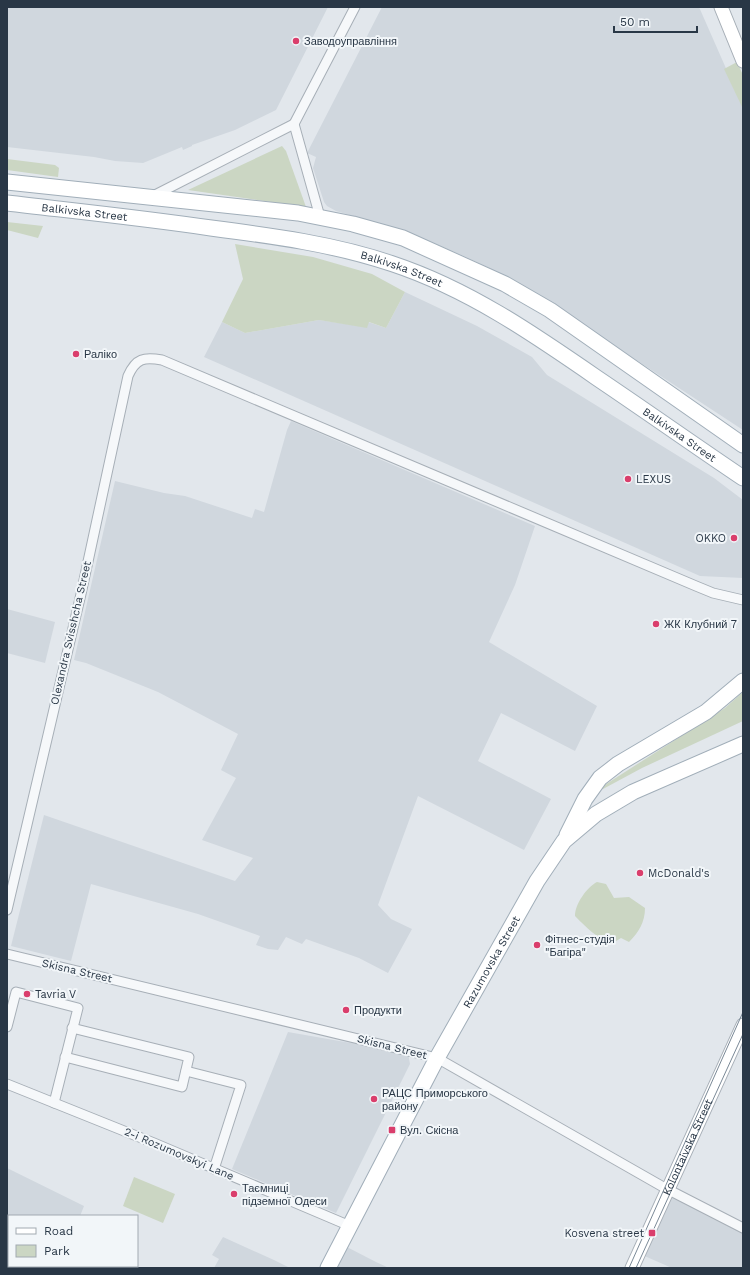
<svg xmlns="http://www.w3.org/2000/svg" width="750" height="1275" viewBox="0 0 750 1275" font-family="'Work Sans',sans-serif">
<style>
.built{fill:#d0d7de}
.green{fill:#cbd6c3}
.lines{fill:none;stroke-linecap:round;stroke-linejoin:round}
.street-casing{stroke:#a7afb7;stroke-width:11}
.secondary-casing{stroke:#a7afb7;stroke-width:15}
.primary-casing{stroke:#a1aeb9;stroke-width:17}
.street{stroke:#f6f8fa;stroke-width:9}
.secondary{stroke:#fff;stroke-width:13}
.primary{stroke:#fff;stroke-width:15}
.tram{stroke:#7a8997;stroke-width:1}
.poi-dot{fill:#da3e6c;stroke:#f2f6f9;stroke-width:1.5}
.labels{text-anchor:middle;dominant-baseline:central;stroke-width:4;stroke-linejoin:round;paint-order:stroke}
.poi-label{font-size:11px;fill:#293746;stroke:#f2f6f9;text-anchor:start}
.street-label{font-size:11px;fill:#293746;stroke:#f2f6f9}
</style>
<rect width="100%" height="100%" fill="#e2e7ec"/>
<g class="built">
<path d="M 7,7 L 328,7 L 276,110 L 235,130 L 192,145 L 192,146 L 183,150 L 182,147 L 143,163 L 115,161 L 94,157 L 7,147 Z"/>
<path d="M 382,7 L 699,7 L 743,107 L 743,430 L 514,280 L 466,257 L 408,232 L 336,211 L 327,206 L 324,202 L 313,168 L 316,157 L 307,153 Z"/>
<path d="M 405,292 L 477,326 L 532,357 L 547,375 L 714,478 L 743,500 L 743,578 L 700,576 L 204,357 L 222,322 L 245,333 L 319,320 L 367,327 L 368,322 L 386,328 Z"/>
<path d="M 291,421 L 535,526 L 515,585 L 489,642 L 597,706 L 575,751 L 501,713 L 478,761 L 551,799 L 524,850 L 418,796 L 378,905 L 391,919 L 412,929 L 388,973 L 359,958 L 306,939 L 302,944 L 286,937 L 278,950 L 268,949 L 256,945 L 260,936 L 198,914 L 91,884 L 71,961 L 11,946 L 44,815 L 235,881 L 253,858 L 202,840 L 236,778 L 221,770 L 238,734 L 158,692 L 86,663 L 74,660 L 115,481 L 164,493 L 185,496 L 252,518 L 255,509 L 264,512 L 287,430 Z"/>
<path d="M 7,609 L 55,622 L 45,663 L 7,653 Z"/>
<path d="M 288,1032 L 408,1053 L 410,1064 L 336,1213 L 232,1169 Z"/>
<path d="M 7,1168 L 84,1206 L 80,1216 L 9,1216 L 9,1266 L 60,1266 L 59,1268 L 7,1268 Z"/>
<path d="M 669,1191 L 743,1229 L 743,1268 L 672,1268 L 640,1254 Z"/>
<path d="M 223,1237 L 274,1260 L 290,1268 L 214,1268 L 219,1259 L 212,1255 Z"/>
<path d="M 343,1245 L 376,1262 L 389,1268 L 331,1268 Z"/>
</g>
<g class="green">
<path d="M 737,62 L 743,75 L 743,109 L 724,69 Z"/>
<path d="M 282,146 L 286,151 L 306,207 L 188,190 Z"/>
<path d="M 7,159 L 55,165 L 59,168 L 58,177 L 7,170 Z"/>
<path d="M 7,222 L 43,226 L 38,238 L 7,230 Z"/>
<path d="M 235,244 L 313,257 L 372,274 L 405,292 L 386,328 L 369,322 L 367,328 L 319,320 L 245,333 L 222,322 L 243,279 Z"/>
<path d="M 743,692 L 743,721 L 642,768 L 603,789 L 600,788 L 725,708 Z"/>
<path d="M 597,882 L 606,884 L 614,898 L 629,897 L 645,908 C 645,922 639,932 629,942 L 621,938 L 613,943 C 596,938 587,928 575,916 C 575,904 587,887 597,882 Z"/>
<path d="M 134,1177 L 175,1194 L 163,1223 L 123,1206 Z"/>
</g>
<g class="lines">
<defs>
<g id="street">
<path d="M 294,124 L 355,7"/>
<path d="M 294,124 L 320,217"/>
<path d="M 153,196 L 294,124"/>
<path d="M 7,910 L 81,594 L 128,376 C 136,358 144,357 162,360 L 696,586 L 713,593 L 743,600"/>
<path d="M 7,954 L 437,1058 L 665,1188 L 743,1228"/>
<path d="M 7,1027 L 16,992 L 78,1008 L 54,1103"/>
<path d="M 65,1057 L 182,1087 L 189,1057 L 72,1028"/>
<path d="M 186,1071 L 241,1085 L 214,1169"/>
<path d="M 7,1084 L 154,1143 L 350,1226"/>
</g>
<g id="secondary">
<path d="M 721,7 L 743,61"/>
<path id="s1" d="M 632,1268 L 743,1025"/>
</g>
<g id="primary">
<path d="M 7,182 L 298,213 L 353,224 L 403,238 L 505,284 L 550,310 L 743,445"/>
<path id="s2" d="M 7,203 C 75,211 143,218 211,228 C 273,236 334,244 393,264 C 468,289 532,333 597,378 C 646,411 694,445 743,478"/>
<path d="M 567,835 L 585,799 L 600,778 L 618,764 L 706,712 L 743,681"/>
<path id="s3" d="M 328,1268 L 437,1058 L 537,881 L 564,841 L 596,814 L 633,792 L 743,744"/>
</g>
</defs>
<use href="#street" class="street-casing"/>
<use href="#secondary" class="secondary-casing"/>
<use href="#primary" class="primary-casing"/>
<use href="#street" class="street"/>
<use href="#secondary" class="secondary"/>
<use href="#primary" class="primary"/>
<g class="tram">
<path d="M 629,1268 L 743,1012"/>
<path d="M 636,1268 L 743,1034"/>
</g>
</g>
<g class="poi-dot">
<circle cx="296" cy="41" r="4"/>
<circle cx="76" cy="354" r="4"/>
<circle cx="628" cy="479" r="4"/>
<circle cx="734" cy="538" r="4"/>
<circle cx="656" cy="624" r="4"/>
<circle cx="640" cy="873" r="4"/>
<circle cx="537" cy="945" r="4"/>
<circle cx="27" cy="994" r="4"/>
<circle cx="346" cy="1010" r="4"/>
<circle cx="374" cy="1099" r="4"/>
<rect x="388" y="1126" width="8" height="8" rx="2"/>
<circle cx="234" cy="1194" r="4"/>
<rect x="648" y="1229" width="8" height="8" rx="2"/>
</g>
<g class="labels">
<g class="poi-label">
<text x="304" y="41">Заводоуправління</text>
<text x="84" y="354">Раліко</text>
<text x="636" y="479">LEXUS</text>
<text x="726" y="538" text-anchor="end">OKKO</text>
<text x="664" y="624">ЖК Клубний 7</text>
<text x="648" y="873">McDonald's</text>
<text x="545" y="939">Фітнес-студія<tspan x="545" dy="13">"Багіра"</tspan></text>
<text x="35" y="994">Tavria V</text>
<text x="354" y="1010">Продукти</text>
<text x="382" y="1093">РАЦС Приморського<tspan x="382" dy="13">району</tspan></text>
<text x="400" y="1130">Вул. Скісна</text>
<text x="242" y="1188">Таємниці<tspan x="242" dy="13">підземної Одеси</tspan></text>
<text x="644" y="1233" text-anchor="end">Kosvena street</text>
</g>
<g class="street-label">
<text stroke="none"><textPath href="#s2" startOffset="78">Balkivska Street</textPath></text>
<text stroke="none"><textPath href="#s2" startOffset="401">Balkivska Street</textPath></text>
<text stroke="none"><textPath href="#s2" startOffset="726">Balkivska Street</textPath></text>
<text transform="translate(71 633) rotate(-77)">Olexandra Svisshcha Street</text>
<text stroke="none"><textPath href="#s3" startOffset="347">Razumovska Street</textPath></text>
<text transform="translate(77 971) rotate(13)">Skisna Street</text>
<text transform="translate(392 1047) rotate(14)">Skisna Street</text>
<text stroke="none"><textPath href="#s1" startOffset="133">Kolontaivska Street</textPath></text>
<text transform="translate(179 1154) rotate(23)">2-i Rozumovskyi Lane</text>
</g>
</g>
<rect width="750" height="1275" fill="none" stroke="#293746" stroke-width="16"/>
<rect x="8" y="1215" width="130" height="52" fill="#f2f6f9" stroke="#a2aab1"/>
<rect x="16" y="1228" width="20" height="6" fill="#ffffff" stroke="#a2aab1"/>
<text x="44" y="1235" font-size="12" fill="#293746">Road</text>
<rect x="16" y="1245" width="20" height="12" fill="#cbd6c3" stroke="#a2aab1"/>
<text x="44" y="1255" font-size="12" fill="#293746">Park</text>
<path d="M614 26v6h83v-6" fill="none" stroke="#293746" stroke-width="2"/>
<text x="620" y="26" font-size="12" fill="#293746" stroke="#f2f6f9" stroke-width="3" paint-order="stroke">50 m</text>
</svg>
